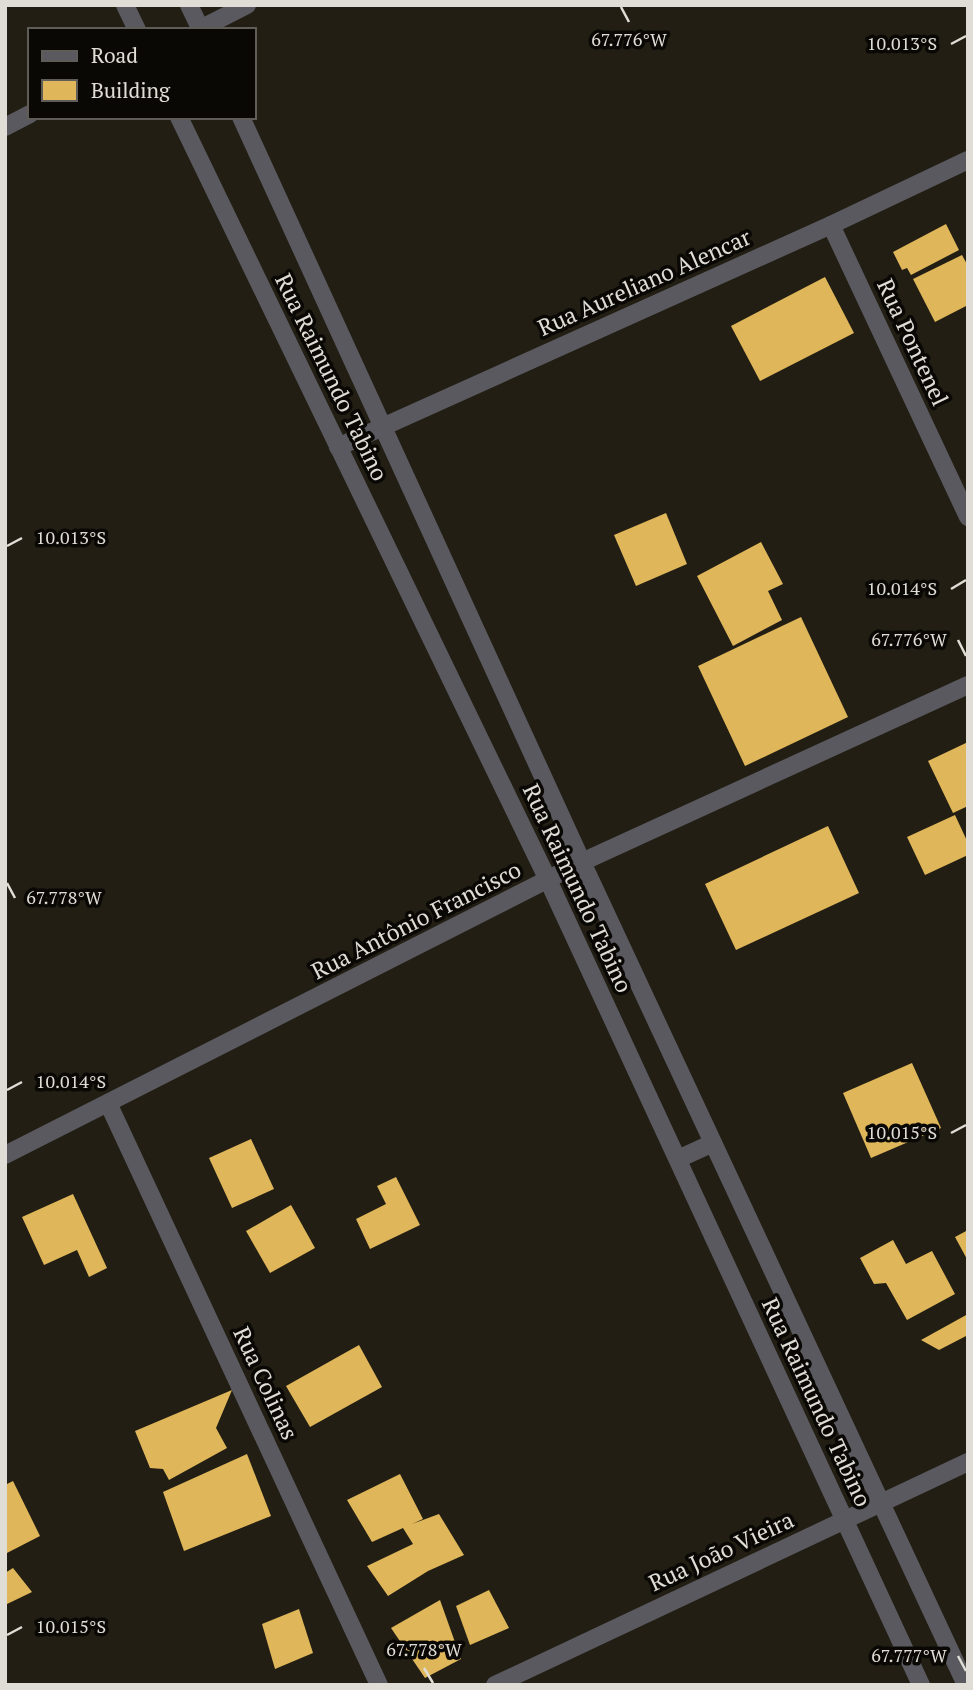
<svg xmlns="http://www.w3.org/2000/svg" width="973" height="1690" viewBox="0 0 973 1690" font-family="'PT Serif',serif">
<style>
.building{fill:#dfb75a}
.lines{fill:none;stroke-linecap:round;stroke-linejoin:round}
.minor{stroke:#59595f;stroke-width:18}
.ticks{fill:none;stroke:#e0ddd6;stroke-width:2.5}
.labels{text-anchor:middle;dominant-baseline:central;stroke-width:7;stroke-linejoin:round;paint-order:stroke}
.street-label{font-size:23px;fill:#e0ddd6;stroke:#0a0805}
.ticks-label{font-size:18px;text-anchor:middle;fill:#e0ddd6;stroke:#0a0805;stroke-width:7;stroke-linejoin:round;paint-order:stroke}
</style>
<rect width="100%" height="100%" fill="#221e13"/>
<g class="building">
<path d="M 946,224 L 959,250 L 911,275 L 907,268 L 902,270 L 893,252 Z"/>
<path d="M 962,255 L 968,266 L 968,305 L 935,322 L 913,279 Z"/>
<path d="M 825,277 L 854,333 L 760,381 L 731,326 Z"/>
<path d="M 666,513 L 687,564 L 636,586 L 614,535 Z"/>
<path d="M 761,542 L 783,584 L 768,591 L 782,620 L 733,646 L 697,576 Z"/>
<path d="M 801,617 L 848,717 L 745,766 L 698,666 Z"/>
<path d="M 968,742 L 968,806 L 953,813 L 928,761 Z"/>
<path d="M 955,815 L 968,843 L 968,855 L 925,875 L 907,837 Z"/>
<path d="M 828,826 L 859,893 L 736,950 L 705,884 Z"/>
<path d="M 912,1063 L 941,1128 L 871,1158 L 843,1093 Z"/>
<path d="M 251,1139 L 274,1189 L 232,1208 L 209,1158 Z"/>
<path d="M 396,1177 L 420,1225 L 370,1249 L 356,1219 L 386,1204 L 377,1186 Z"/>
<path d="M 73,1194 L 107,1268 L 89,1277 L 77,1250 L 44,1265 L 22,1217 Z"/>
<path d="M 291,1205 L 315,1248 L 270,1273 L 246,1231 Z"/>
<path d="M 968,1230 L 968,1261 L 955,1237 Z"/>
<path d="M 893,1240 L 906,1264 L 932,1251 L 955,1294 L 907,1320 L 886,1283 L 874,1284 L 860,1258 Z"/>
<path d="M 968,1314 L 968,1335 L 939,1350 L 921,1340 Z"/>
<path d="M 359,1345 L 382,1387 L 310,1427 L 286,1386 Z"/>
<path d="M 232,1390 L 216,1428 L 227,1448 L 169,1480 L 163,1469 L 150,1468 L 135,1431 Z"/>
<path d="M 247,1454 L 271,1516 L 184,1551 L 163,1492 Z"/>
<path d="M 400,1474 L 423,1519 L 412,1524 L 439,1514 L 464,1555 L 428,1571 L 388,1596 L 367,1566 L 413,1544 L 403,1528 L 372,1542 L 347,1500 Z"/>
<path d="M 13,1481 L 40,1536 L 5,1554 L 5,1485 Z"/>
<path d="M 13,1568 L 32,1592 L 5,1605 L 5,1573 Z"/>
<path d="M 489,1590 L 509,1628 L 470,1645 L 456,1606 Z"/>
<path d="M 440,1600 L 461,1659 L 425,1678 L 391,1628 Z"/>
<path d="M 299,1609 L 313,1653 L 275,1669 L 262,1624 Z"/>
</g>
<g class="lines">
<g class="minor">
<path d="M 125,5 L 137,30"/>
<path d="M 189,5 L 201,30"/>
<path d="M 198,30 L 247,5"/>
<path d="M 179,117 L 548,880 L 921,1685"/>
<path d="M 241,117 L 582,862 L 966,1685"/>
<path d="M 5,127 L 30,114"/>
<path d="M 831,225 L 968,517"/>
<path d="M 338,447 L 831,225 L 968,160"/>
<path d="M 108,1103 L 379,1685"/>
<path d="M 5,1155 L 582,862 L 968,685"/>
<path d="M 678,1159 L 713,1143"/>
<path d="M 495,1685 L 968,1462"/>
</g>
</g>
<path class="ticks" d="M 621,7 L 629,22M 951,44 L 966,36M 7,546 L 22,538M 951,589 L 966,580M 958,640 L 966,656M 7,883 L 15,898M 7,1090 L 22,1082M 951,1133 L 966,1125M 7,1635 L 22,1627M 958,1656 L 966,1671M 424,1668 L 433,1683"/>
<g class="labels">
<g class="street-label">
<text transform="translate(644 282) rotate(-24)">Rua Aureliano Alencar</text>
<text transform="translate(913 342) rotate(65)">Rua Pontenel</text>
<text transform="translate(332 377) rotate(64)">Rua Raimundo Tabino</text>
<text transform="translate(578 888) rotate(65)">Rua Raimundo Tabino</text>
<text transform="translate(416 920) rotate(-27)">Rua Antônio Francisco</text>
<text transform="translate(266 1383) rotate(65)">Rua Colinas</text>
<text transform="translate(817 1402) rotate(65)">Rua Raimundo Tabino</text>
<text transform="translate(721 1551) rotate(-25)">Rua João Vieira</text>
</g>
</g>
<g class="ticks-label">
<text x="629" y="46">67.776°W</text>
<text x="902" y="50">10.013°S</text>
<text x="71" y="544">10.013°S</text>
<text x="902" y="595">10.014°S</text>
<text x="909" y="646">67.776°W</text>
<text x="64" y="904">67.778°W</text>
<text x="71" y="1088">10.014°S</text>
<text x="902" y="1139">10.015°S</text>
<text x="71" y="1633">10.015°S</text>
<text x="424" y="1656">67.778°W</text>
<text x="909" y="1662">67.777°W</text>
</g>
<rect width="973" height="1690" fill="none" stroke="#e0ddd6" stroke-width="14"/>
<rect x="28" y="28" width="228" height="91" fill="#0a0805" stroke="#605d59" stroke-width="2"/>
<rect x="42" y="51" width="35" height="10" fill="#59595f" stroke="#605d59" stroke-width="2"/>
<text x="91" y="63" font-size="21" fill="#e0ddd6">Road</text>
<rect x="42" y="80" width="35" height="21" fill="#dfb75a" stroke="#605d59" stroke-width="2"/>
<text x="91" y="98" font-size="21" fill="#e0ddd6">Building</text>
</svg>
